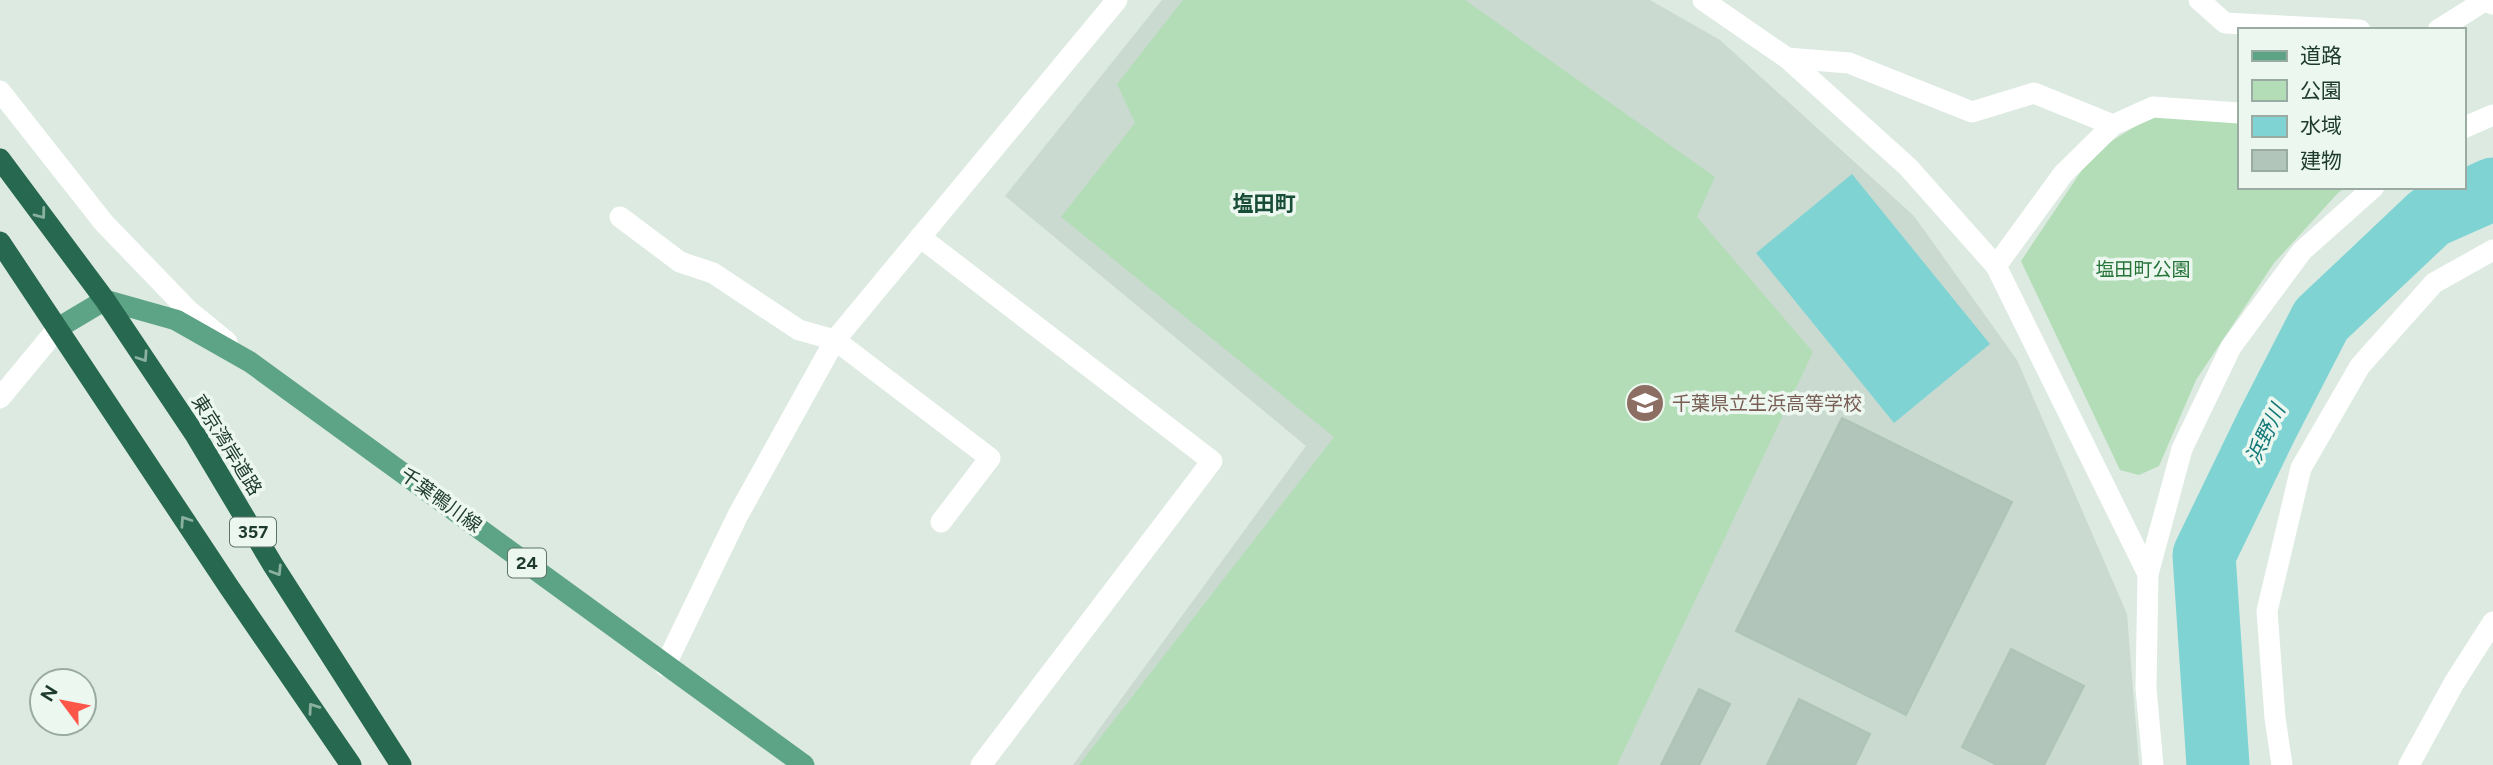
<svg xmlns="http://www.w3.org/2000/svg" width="2493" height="765" viewBox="0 0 2493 765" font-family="Figtree,'Noto Sans JP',sans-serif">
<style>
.built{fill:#cadad0}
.green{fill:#b3ddb7}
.water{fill:#7fd4d3}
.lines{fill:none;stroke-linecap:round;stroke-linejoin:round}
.river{stroke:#7fd4d3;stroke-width:63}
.building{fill:#b1c5ba;stroke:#aec4b7;stroke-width:2}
.street{stroke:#fff;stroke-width:21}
.secondary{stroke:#fff;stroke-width:21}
.primary{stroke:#5da385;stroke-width:21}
.highway{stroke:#276850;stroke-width:21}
.oneway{stroke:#8ab0a0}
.labels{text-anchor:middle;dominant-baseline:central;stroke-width:7;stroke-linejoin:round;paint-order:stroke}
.shield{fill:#ecf7f0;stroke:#5b7368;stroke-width:2}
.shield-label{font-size:18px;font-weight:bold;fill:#1d3a2d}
.park-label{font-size:19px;fill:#257336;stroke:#ecf7f0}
.education-label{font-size:19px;fill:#785e54;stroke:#ecf7f0;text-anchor:start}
.street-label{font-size:19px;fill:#1d3a2d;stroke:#ecf7f0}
.neighbourhood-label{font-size:21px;font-weight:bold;fill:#184d37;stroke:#ecf7f0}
.water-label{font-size:21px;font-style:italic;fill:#147979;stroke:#ecf7f0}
</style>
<rect width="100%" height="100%" fill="#dceae1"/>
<path class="built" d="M 1162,0 L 1650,0 L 1720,40 L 1914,216 L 2017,360 L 2127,614 L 2139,765 L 1073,765 L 1306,446 L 1005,196 Z"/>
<g class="green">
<path d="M 1183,0 L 1465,0 L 1715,177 L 1697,217 L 1813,352 L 1617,765 L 1079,765 L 1334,437 L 1061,217 L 1135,123 L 1117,84 Z"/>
<path d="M 2152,116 L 2239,122 L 2239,187 L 2346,187 L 2338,193 L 2274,263 L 2196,380 L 2159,466 L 2139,475 L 2120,470 L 2021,261 L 2094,152 Z"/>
</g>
<path class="water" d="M 1852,174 L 1990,344 L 1894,423 L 1756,253 Z"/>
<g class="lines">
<path class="river" d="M 2218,765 L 2204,555 L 2267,425 L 2321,320 L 2430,217 L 2493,189"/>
</g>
<g class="building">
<path d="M 1842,418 L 2012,502 L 1906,715 L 1736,631 Z"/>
<path d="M 2011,649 L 2084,686 L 2044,765 L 1997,765 L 1962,747 Z"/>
<path d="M 1699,689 L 1730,704 L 1699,765 L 1661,765 Z"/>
<path d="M 1799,699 L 1870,734 L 1855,765 L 1767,765 Z"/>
</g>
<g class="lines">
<g class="street">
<path d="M 1703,0 L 1787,58 L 1908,167 L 1996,266 L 2148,574"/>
<path d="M 2199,0 L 2225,23 L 2360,30"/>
<path d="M 2438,30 L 2484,1 L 2493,4"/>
<path d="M 1787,58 L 1849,63 L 1972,112 L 2034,93 L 2113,125"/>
<path d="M 0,91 L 104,223 L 189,311 L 227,342"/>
<path d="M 2463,128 L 2493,115"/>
<path d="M 620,217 L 680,262 L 713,273 L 799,330 L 835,340 L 990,458 L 941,522"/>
<path d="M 920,237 L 1212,461 L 981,765"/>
<path d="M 1996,266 L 2063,174 L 2113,125 L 2153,107 L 2239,113"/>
<path d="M 665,666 L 738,515 L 835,340 L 1117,0"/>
<path d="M 2153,765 L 2146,688 L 2148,574 L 2182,449 L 2231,347 L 2302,251 L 2374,187"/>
<path d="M 2282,765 L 2275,718 L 2267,611 L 2301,468 L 2360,366 L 2434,283 L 2493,250"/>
<path d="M 2409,765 L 2454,683 L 2493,622"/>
</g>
<path class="secondary" d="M 0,398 L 58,328"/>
<path class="primary" d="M 58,328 L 105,300 L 176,320 L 250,362 L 804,765"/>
<g class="highway">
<path d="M 0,159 L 105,300 L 196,436 L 273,565 L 401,765"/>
<path d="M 0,242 L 229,587 L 351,765"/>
</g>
</g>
<defs><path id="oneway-chevron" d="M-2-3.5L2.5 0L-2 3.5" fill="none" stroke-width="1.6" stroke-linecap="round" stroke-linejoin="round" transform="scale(1.75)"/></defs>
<g class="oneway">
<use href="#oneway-chevron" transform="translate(41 214) rotate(53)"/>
<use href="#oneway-chevron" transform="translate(143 357) rotate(56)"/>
<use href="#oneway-chevron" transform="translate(185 521) rotate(-124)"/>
<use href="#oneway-chevron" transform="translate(277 571) rotate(58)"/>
<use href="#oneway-chevron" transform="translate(313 708) rotate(-125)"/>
</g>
<defs>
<symbol id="school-disc" viewBox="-11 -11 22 22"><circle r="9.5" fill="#8d6e63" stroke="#ecf7f0"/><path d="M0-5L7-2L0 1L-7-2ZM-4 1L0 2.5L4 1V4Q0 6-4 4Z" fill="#fff"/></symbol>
</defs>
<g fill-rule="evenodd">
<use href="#school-disc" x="1623" y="381" width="44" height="44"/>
</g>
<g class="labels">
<g class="shield">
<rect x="230" y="517.5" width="46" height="29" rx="5"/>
<rect x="508" y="548.5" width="38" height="29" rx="5"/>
</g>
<g class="shield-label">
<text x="253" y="532">357</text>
<text x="527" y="563">24</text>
</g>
<g class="park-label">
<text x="2143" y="269">塩田町公園</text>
</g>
<g class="education-label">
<text x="1672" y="403">千葉県立生浜高等学校</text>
</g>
<g class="street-label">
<text transform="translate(227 445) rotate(58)">東京湾岸道路</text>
<text transform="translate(441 500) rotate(36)">千葉鴨川線</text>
</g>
<g class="neighbourhood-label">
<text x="1264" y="203">塩田町</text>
</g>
<g class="water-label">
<text transform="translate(2265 434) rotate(-64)">浜野川</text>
</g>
</g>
<rect x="2238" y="28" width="228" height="161" fill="#ecf7f0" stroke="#99aba2" stroke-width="2"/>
<rect x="2252" y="51" width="35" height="10" fill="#5da385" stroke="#99aba2" stroke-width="2"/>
<text x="2300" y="63" font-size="21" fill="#1d3a2d">道路</text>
<rect x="2252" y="80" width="35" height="21" fill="#b3ddb7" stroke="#99aba2" stroke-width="2"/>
<text x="2300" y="98" font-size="21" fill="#1d3a2d">公園</text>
<rect x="2252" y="116" width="35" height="21" fill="#7fd4d3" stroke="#99aba2" stroke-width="2"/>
<text x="2300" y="133" font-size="21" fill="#1d3a2d">水域</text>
<rect x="2252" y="150" width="35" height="21" fill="#b1c5ba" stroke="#99aba2" stroke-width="2"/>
<text x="2300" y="168" font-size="21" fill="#1d3a2d">建物</text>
<g transform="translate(63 702) rotate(302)"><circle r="33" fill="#ecf7f0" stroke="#99aba2" stroke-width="2"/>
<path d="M0-5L12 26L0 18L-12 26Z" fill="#fc5648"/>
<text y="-10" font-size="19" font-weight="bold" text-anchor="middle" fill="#1d3a2d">N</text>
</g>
</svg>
